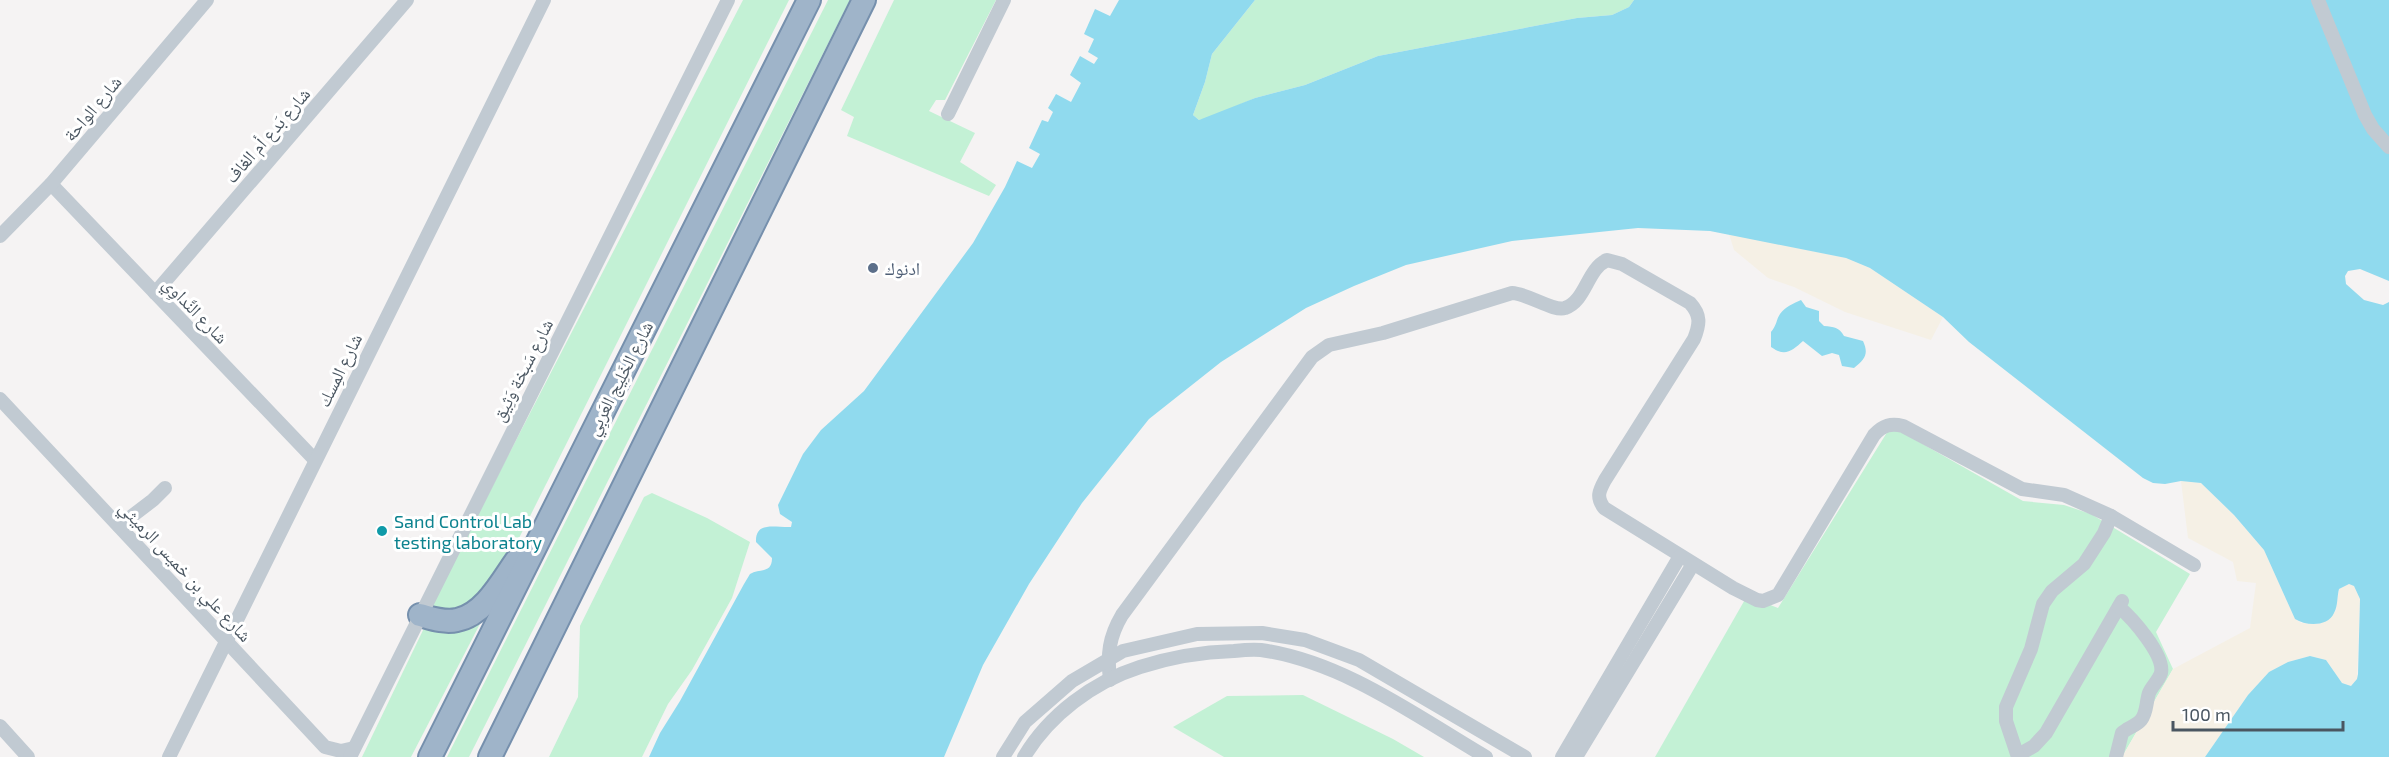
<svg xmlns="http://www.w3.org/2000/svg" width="2389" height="757" viewBox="0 0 2389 757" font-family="'Exo 2','Noto Naskh Arabic',sans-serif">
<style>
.green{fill:#c3f1d5}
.sand{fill:#f5f0e5}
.water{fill:#90daee}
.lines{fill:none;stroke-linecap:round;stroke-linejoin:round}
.trunk-casing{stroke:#7690ad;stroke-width:26}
.minor{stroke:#c1cad2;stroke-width:14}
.trunk{stroke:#9fb4c9;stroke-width:22}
.service-dot{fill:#5c6f8a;stroke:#fff;stroke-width:2}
.culture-dot{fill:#0f9aa8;stroke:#fff;stroke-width:2}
.labels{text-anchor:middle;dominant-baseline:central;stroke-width:6;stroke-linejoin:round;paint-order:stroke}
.street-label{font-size:18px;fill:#4a5661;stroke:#fff}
.service-label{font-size:18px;fill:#4e5e75;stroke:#fff;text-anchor:start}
.culture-label{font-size:18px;fill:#0d838f;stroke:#fff;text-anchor:start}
</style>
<rect width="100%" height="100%" fill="#f5f3f3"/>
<g class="green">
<path d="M 743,0 L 789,0 L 497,582 L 461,611 L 430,607 Z"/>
<path d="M 828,0 L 850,0 L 469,757 L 447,757 Z"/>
<path d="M 894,0 L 996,0 L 945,100 L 936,100 L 929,111 L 975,133 L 960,162 L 996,185 L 989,196 L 847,136 L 854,117 L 841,110 Z"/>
<path d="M 1255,0 L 1634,0 L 1629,7 L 1612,15 L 1577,18 L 1378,56 L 1305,85 L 1255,98 L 1208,118 L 1199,120 L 1193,115 L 1205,82 L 1212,54 Z"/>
<path d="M 1891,426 L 2023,501 L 2064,505 L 2091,514 L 2190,574 L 2156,632 L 2173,669 L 2122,757 L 1655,757 L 1747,596 L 1778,608 Z"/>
<path d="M 652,493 L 707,518 L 750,542 L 732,598 L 692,670 L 668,704 L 642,757 L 549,757 L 578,697 L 580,626 L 644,497 Z"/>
<path d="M 483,618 L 411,757 L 362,757 L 426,624 Z"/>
<path d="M 1303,695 L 1393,739 L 1424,757 L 1224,757 L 1173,727 L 1227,696 Z"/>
</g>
<g class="sand">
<path d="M 1729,234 L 1846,258 L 1870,268 L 1943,317 L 1931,340 L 1845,312 L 1794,287 L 1768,278 L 1734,250 Z"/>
<path d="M 2181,481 L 2201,483 L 2234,515 L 2264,550 L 2295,619 L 2301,623 L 2320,624 L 2336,611 L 2339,589 L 2349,584 L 2354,586 L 2360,599 L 2357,679 L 2351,686 L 2342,683 L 2326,660 L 2310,656 L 2288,662 L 2269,672 L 2248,695 L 2205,757 L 2122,757 L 2173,669 L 2250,628 L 2256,583 L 2237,581 L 2233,562 L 2188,538 Z"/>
</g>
<g class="water">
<path d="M 1119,0 L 1255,0 L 1212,54 L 1205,82 L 1193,115 L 1199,120 L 1255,98 L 1305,85 L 1378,56 L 1577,18 L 1612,15 L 1629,7 L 1634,0 L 2389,0 L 2389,281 L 2360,269 L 2348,271 L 2345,276 L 2346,284 L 2364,300 L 2383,305 L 2389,302 L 2389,757 L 2205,757 L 2248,695 L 2269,672 L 2288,662 L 2310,656 L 2326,660 L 2342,683 L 2351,686 L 2357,679 L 2358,674 L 2360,599 L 2354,586 L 2349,584 L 2339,589 C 2337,596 2338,606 2334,613 C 2328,627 2306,626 2295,619 L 2264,550 L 2234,515 L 2201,483 L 2181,481 L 2165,484 L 2153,483 L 2143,478 L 1969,342 L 1943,317 L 1870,268 L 1846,258 L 1710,231 L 1638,228 L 1512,241 L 1406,265 L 1354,286 L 1306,308 L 1221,362 L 1149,419 L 1082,503 L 1029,584 L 983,665 L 944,757 L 649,757 L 660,733 L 680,701 L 744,584 L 750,574 C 760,568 772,574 772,558 L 756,542 C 755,520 777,528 791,527 L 792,522 L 780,514 L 778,505 L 803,454 L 821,430 L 864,391 L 973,243 L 1005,187 L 1017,161 L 1032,168 L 1040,154 L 1029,148 L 1042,120 L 1048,122 L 1053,112 L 1048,108 L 1056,94 L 1071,102 L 1081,83 L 1070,75 L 1080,56 L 1094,64 L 1098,58 L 1088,52 L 1094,39 L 1084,34 L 1095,9 L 1110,16 Z"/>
<path d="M 1801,300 L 1806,307 L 1819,311 L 1819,321 L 1824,326 C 1834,327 1839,327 1844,336 L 1863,341 C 1869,354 1865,359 1854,368 L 1842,366 L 1839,355 L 1832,353 L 1822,356 L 1803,341 C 1792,351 1785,357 1771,347 L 1771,332 C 1777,325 1776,320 1780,314 C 1785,307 1794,303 1801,300 Z"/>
</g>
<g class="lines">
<defs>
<g id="trunk">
<path d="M 420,615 C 431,618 444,623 457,620 C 484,615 502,581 516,561"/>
<path d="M 430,757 L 809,0"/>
<path d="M 490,757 L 864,0"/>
</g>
</defs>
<use href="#trunk" class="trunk-casing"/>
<g class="minor">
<path d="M 2318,0 L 2365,115 L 2373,129 L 2389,147"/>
<path d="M 948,114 L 1004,0"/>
<path d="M 51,184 L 315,460"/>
<path d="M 0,236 L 51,184 L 207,0"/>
<path d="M 155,293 L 407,0"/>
<path d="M 0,399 L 325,747 L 341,751 L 354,748"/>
<path d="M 119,526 L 153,500 L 165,488"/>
<path d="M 1110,680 C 1107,654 1109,637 1122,615 L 1312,357 L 1329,345 L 1383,333 L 1512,293 C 1529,294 1554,312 1565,308 C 1586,301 1587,269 1607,260 L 1622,264 L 1690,303 C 1701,315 1700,324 1694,339 L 1605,480 C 1599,491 1596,497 1604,508 L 1733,588 L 1757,600 L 1763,601 L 1778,595 L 1874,435 C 1883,425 1891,423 1903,426 L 2022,489 L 2064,495 L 2111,516 L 2194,565"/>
<path d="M 0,726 L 28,757"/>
<path d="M 2018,755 L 2034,746 L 2046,733 L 2122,601"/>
<path d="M 169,757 L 544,0"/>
<path d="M 350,757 L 728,0"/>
<path d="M 1003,757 L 1025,722 L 1072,681 L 1123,651 L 1197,634 L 1262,633 L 1305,640 L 1359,660 L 1525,757"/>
<path d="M 1024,757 C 1049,715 1093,682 1140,667 C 1171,657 1201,652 1234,651 C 1243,650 1252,649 1261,650 C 1344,662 1416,716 1486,757"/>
<path d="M 1562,757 L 1680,556"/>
<path d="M 1576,757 L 1693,564"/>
<path d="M 2018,757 L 2006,721 L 2006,707 L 2031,649 L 2043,604 L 2052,591 L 2084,564 L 2104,533 L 2111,516"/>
<path d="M 2116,757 L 2122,733 C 2127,728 2136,726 2141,720 C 2147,713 2146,702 2149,693 C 2152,686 2159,680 2161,673 C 2165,655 2132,618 2119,607"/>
</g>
<use href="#trunk" class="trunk"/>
</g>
<circle class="service-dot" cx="873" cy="268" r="6"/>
<circle class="culture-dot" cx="382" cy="531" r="6"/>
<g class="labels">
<g class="street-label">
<text transform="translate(92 108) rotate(-50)">شارع الواحة</text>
<text transform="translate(267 135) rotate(-49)">شارع بَدع أم الغاف</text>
<text transform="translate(196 310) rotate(46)">شارع النَّداوِي</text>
<text transform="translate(339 370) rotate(-64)">شارع المِسك</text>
<text transform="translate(522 370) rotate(-63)">شارع سَبخة وَثِيق</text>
<text transform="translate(619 378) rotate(-63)">شارع الخَلِيج العَربِي</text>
<text transform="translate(186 571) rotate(47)">شارع علي بن خميس الرميثي</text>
</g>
<g class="service-label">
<text x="885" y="268">ادنوك</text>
</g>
<g class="culture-label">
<text x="394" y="521">Sand Control Lab<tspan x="394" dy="21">testing laboratory</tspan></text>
</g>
</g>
<path d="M2173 721v9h170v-9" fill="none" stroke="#4a5661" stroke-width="3"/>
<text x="2182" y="721" font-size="18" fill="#4a5661" stroke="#ffffff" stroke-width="4.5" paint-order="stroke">100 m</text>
</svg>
